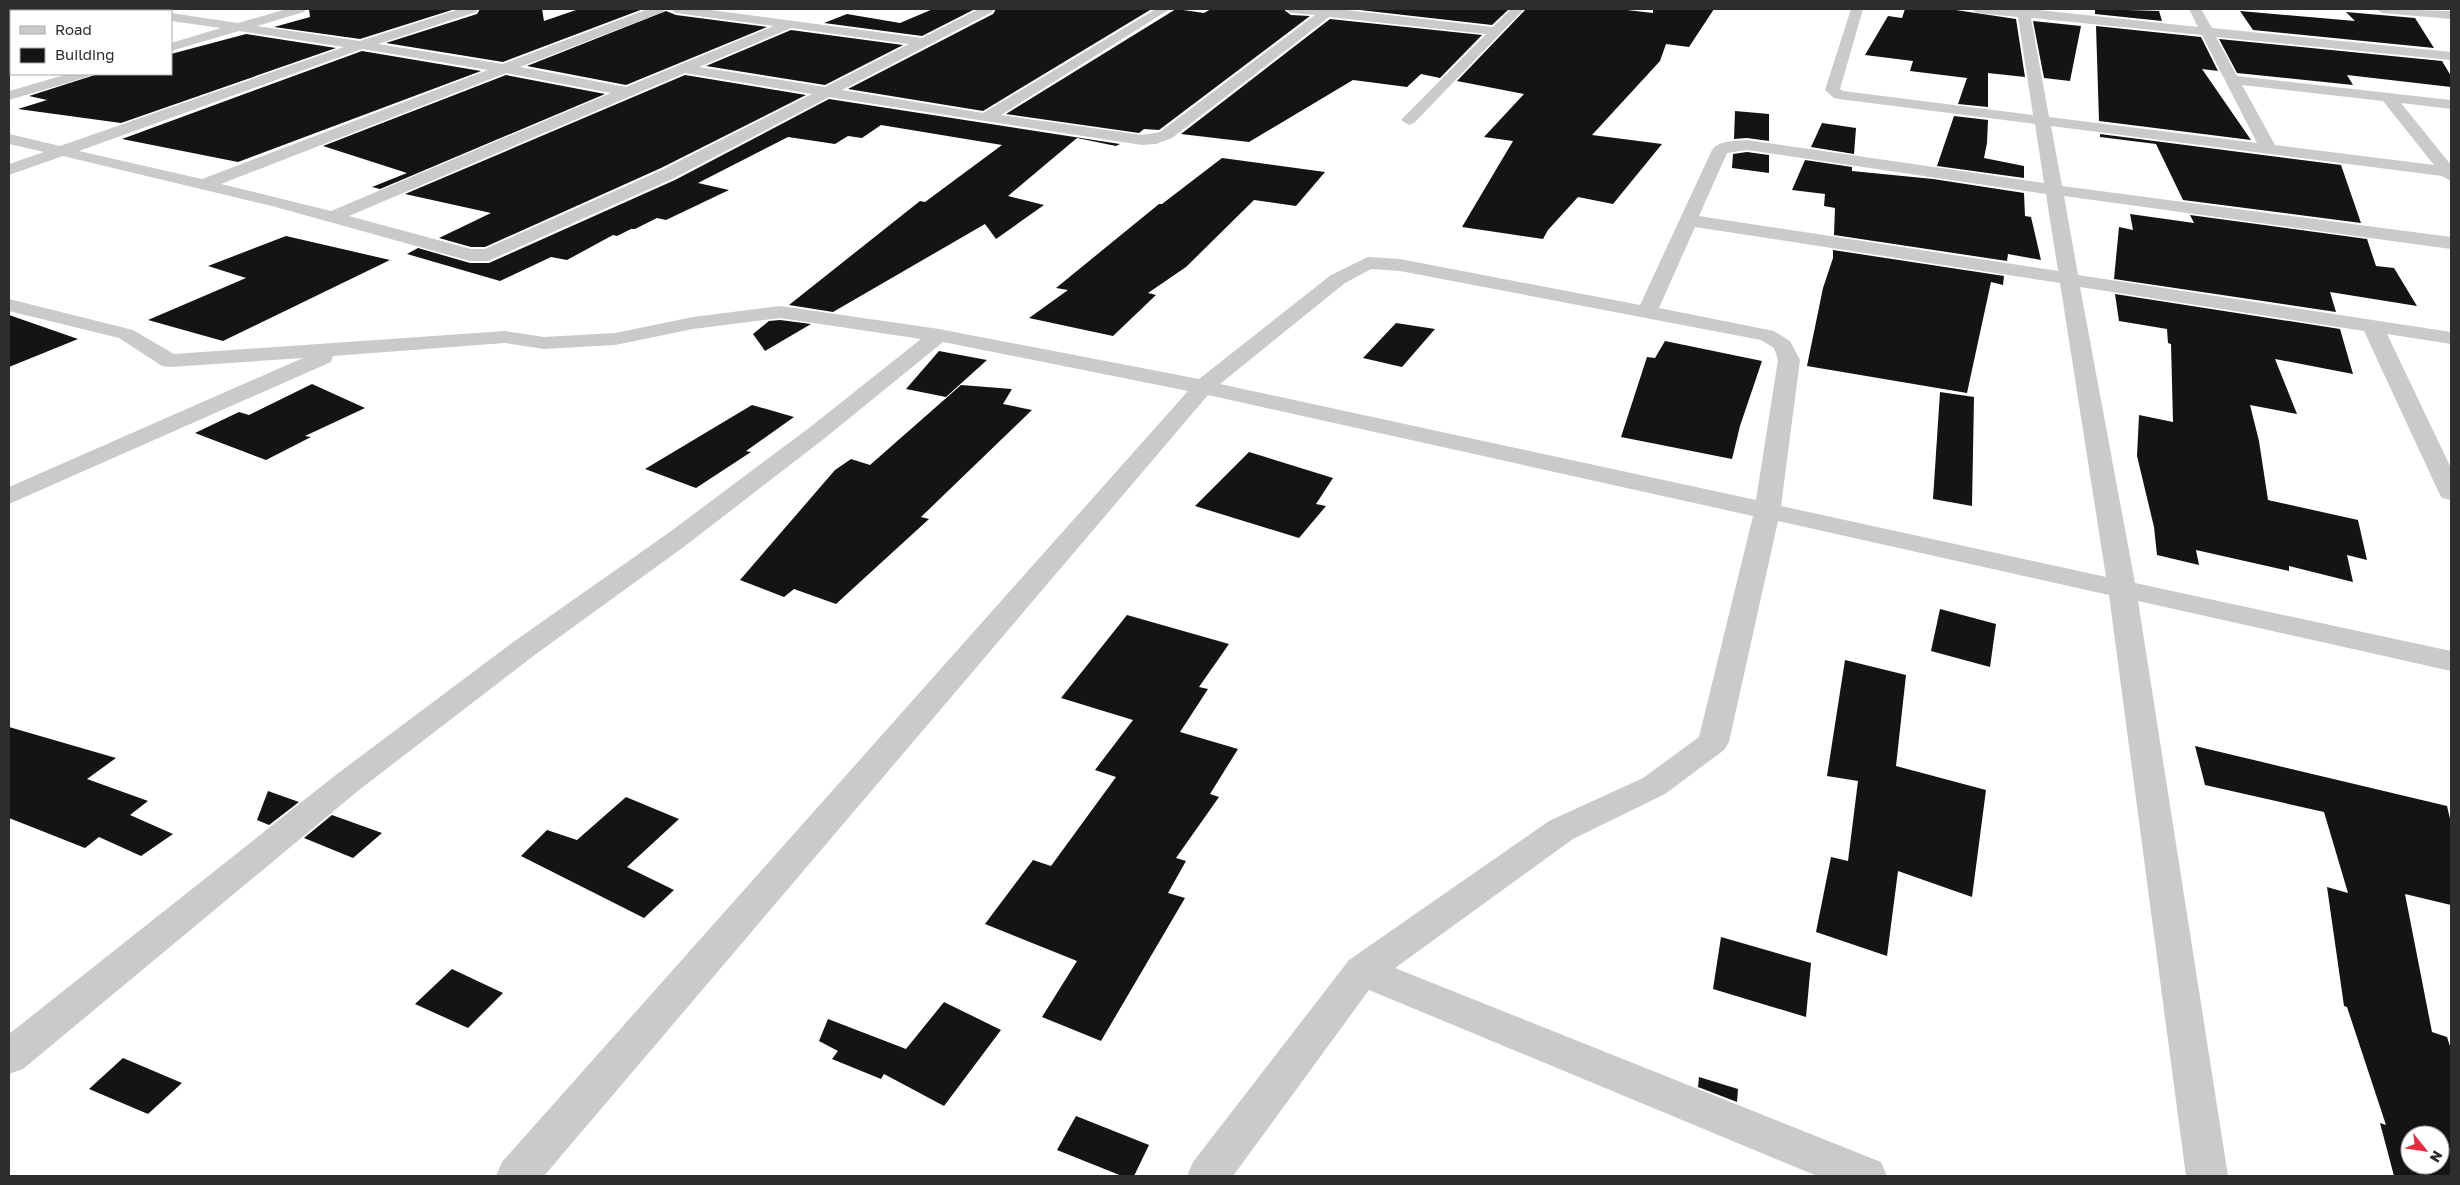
<svg xmlns="http://www.w3.org/2000/svg" width="2460" height="1185" viewBox="0 0 2460 1185" font-family="'Golos Text',sans-serif">
<style>
.building{fill:#141414;fill-rule:evenodd}
.lines{fill:none;stroke-linecap:round;stroke-linejoin:round}
.minor{fill:#cacaca;fill-rule:evenodd}
</style>
<rect width="100%" height="100%" fill="#fff"/>
<g class="building">
<path d="M 309,9 L 455,9 L 360,39 L 274,27 L 310,17 Z"/>
<path d="M 480,9 L 542,9 L 544,21 L 579,9 L 643,9 L 503,62 L 386,43 L 477,14 Z"/>
<path d="M 933,9 L 975,9 L 922,36 L 824,23 L 847,14 L 900,23 Z"/>
<path d="M 996,9 L 1150,10 L 983,111 L 848,89 L 993,14 Z"/>
<path d="M 1176,9 L 1204,13 L 1211,9 L 1283,9 L 1291,15 L 1310,16 L 1159,130 L 1144,129 L 1139,133 L 1006,114 Z"/>
<path d="M 1351,9 L 1509,9 L 1492,25 Z"/>
<path d="M 1526,9 L 1618,9 L 1653,13 L 1653,9 L 1714,9 L 1689,47 L 1666,44 L 1660,61 L 1592,135 L 1662,144 L 1613,204 L 1578,197 L 1548,230 L 1543,239 L 1462,227 L 1513,141 L 1484,137 L 1524,94 L 1457,81 Z"/>
<path d="M 1905,9 L 1949,9 L 2016,19 L 2025,77 L 1988,73 L 1988,107 L 1958,104 L 1967,78 L 1910,71 L 1913,61 L 1865,55 L 1888,16 L 1902,18 Z"/>
<path d="M 2095,9 L 2159,11 L 2162,21 L 2095,14 Z"/>
<path d="M 666,11 L 676,15 L 767,27 L 626,85 L 527,66 Z"/>
<path d="M 2240,11 L 2355,21 L 2346,12 L 2415,18 L 2434,48 L 2253,30 Z"/>
<path d="M 1330,19 L 1482,35 L 1440,78 L 1421,74 L 1407,87 L 1353,80 L 1249,142 L 1181,134 Z"/>
<path d="M 2033,21 L 2081,26 L 2070,81 L 2044,78 Z"/>
<path d="M 2096,26 L 2201,37 L 2218,71 L 2202,69 L 2251,140 L 2099,121 Z"/>
<path d="M 791,30 L 903,45 L 825,85 L 706,66 Z"/>
<path d="M 246,34 L 336,48 L 121,123 L 18,109 L 47,100 L 29,96 L 98,74 L 171,74 L 171,54 Z"/>
<path d="M 2219,39 L 2442,61 L 2451,76 L 2451,87 L 2347,75 L 2353,85 L 2237,73 Z"/>
<path d="M 362,51 L 481,71 L 238,162 L 122,139 Z"/>
<path d="M 506,75 L 605,94 L 380,189 L 372,187 L 407,173 L 323,146 Z"/>
<path d="M 685,75 L 806,95 L 661,168 L 485,247 L 471,247 L 439,238 L 491,213 L 405,194 Z"/>
<path d="M 829,99 L 1120,144 L 1116,146 L 1077,138 L 1008,196 L 1044,205 L 996,239 L 985,224 L 833,312 L 789,305 L 920,201 L 925,202 L 1002,145 L 881,125 L 862,138 L 848,136 L 835,144 L 788,137 L 698,183 L 729,190 L 666,220 L 657,218 L 635,229 L 631,229 L 617,236 L 613,235 L 567,260 L 551,257 L 500,281 L 407,254 L 418,248 L 470,263 L 489,263 L 675,180 Z"/>
<path d="M 1735,111 L 1769,114 L 1769,141 L 1747,138 L 1734,139 Z"/>
<path d="M 1954,116 L 1988,120 L 1987,143 L 1984,158 L 2024,166 L 2024,178 L 1937,166 Z"/>
<path d="M 1822,123 L 1856,128 L 1854,154 L 1811,147 Z"/>
<path d="M 2100,134 L 2341,165 L 2361,223 L 2183,200 L 2156,144 L 2100,137 Z"/>
<path d="M 1747,152 L 1769,155 L 1769,173 L 1732,168 L 1733,154 Z"/>
<path d="M 1222,158 L 1325,172 L 1296,206 L 1254,200 L 1186,267 L 1148,293 L 1156,295 L 1113,336 L 1029,318 L 1068,290 L 1056,288 L 1159,204 L 1162,204 Z"/>
<path d="M 1805,160 L 1852,167 L 1852,171 L 1933,179 L 2024,193 L 2025,216 L 2031,217 L 2041,260 L 2008,254 L 2007,261 L 1834,235 L 1835,208 L 1824,206 L 1825,194 L 1792,190 Z"/>
<path d="M 2130,214 L 2194,223 L 2190,215 L 2367,239 L 2376,266 L 2394,268 L 2417,306 L 2330,292 L 2336,312 L 2114,279 L 2119,227 L 2133,230 Z"/>
<path d="M 286,236 L 390,260 L 223,341 L 148,320 L 246,278 L 208,266 Z"/>
<path d="M 1833,250 L 2004,276 L 2003,285 L 1991,282 L 1967,393 L 1807,366 L 1823,288 L 1833,258 Z"/>
<path d="M 2115,294 L 2340,329 L 2353,374 L 2275,359 L 2297,414 L 2250,405 L 2259,441 L 2268,500 L 2358,520 L 2367,560 L 2347,555 L 2353,582 L 2289,566 L 2289,571 L 2196,550 L 2199,565 L 2157,555 L 2154,527 L 2137,456 L 2139,415 L 2173,422 L 2171,344 L 2168,343 L 2167,329 L 2119,321 Z"/>
<path d="M 9,315 L 78,339 L 9,367 Z"/>
<path d="M 780,320 L 811,324 L 765,351 L 753,334 L 769,321 Z"/>
<path d="M 1396,323 L 1435,329 L 1402,367 L 1363,358 Z"/>
<path d="M 1665,341 L 1762,361 L 1740,426 L 1732,459 L 1621,437 L 1647,357 L 1655,358 Z"/>
<path d="M 939,351 L 987,360 L 946,397 L 906,389 Z"/>
<path d="M 312,384 L 365,408 L 305,436 L 311,437 L 266,460 L 195,433 L 239,412 L 249,415 Z"/>
<path d="M 961,385 L 1012,389 L 1003,404 L 1032,410 L 921,517 L 929,519 L 836,604 L 794,589 L 784,597 L 740,580 L 835,470 L 851,459 L 870,465 Z"/>
<path d="M 1940,392 L 1974,397 L 1972,506 L 1933,499 Z"/>
<path d="M 752,405 L 794,417 L 746,451 L 751,452 L 696,488 L 645,469 Z"/>
<path d="M 1249,452 L 1333,478 L 1316,504 L 1326,506 L 1299,538 L 1195,506 Z"/>
<path d="M 1940,609 L 1996,624 L 1990,667 L 1931,651 Z"/>
<path d="M 1127,615 L 1229,644 L 1199,687 L 1208,689 L 1180,732 L 1238,749 L 1210,794 L 1219,797 L 1176,858 L 1186,861 L 1168,893 L 1185,898 L 1101,1041 L 1042,1017 L 1077,961 L 985,924 L 1033,860 L 1051,866 L 1116,777 L 1095,770 L 1133,720 L 1061,698 Z"/>
<path d="M 1845,660 L 1906,675 L 1896,766 L 1986,790 L 1972,897 L 1898,871 L 1887,956 L 1816,932 L 1831,857 L 1848,861 L 1858,781 L 1827,776 Z"/>
<path d="M 9,727 L 116,758 L 87,779 L 148,801 L 130,815 L 173,834 L 141,856 L 99,837 L 85,848 L 9,818 Z"/>
<path d="M 2195,746 L 2447,806 L 2451,823 L 2451,905 L 2405,894 L 2432,1032 L 2447,1037 L 2451,1049 L 2451,1176 L 2394,1176 L 2380,1123 L 2386,1125 L 2347,1007 L 2344,1006 L 2327,887 L 2348,893 L 2324,812 L 2205,785 ZM 2410,1135 L 2440,1135 L 2440,1165 L 2410,1165 Z"/>
<path d="M 268,791 L 299,802 L 269,825 L 257,820 Z"/>
<path d="M 626,797 L 679,819 L 627,867 L 674,890 L 644,918 L 521,856 L 547,830 L 577,840 Z"/>
<path d="M 332,815 L 382,833 L 353,858 L 304,838 Z"/>
<path d="M 1721,937 L 1811,963 L 1806,1017 L 1713,989 Z"/>
<path d="M 452,969 L 503,993 L 468,1028 L 415,1004 Z"/>
<path d="M 944,1002 L 1001,1030 L 944,1106 L 884,1074 L 881,1079 L 832,1059 L 838,1051 L 819,1041 L 828,1019 L 906,1049 Z"/>
<path d="M 123,1058 L 182,1083 L 148,1114 L 89,1089 Z"/>
<path d="M 1699,1077 L 1738,1089 L 1737,1102 L 1698,1087 Z"/>
<path d="M 1076,1116 L 1149,1145 L 1134,1176 L 1122,1176 L 1057,1150 Z"/>
</g>
<g class="lines">
<g class="minor">
<path d="M 111,9 L 139,9 L 140,11 L 112,11 Z"/>
<path d="M 287,9 L 306,9 L 304,12 L 257,26 L 360,41 L 460,9 L 478,9 L 476,12 L 378,44 L 503,64 L 648,9 L 665,9 L 663,12 L 520,67 L 626,87 L 774,26 L 676,13 L 670,9 L 703,9 L 922,38 L 979,9 L 994,9 L 992,12 L 842,90 L 983,113 L 1156,9 L 1170,9 L 1001,115 L 1142,135 L 1160,132 L 1315,15 L 1291,13 L 1285,9 L 1337,9 L 1493,27 L 1511,9 L 1524,9 L 1414,123 L 1409,125 L 1401,120 L 1404,117 L 1486,34 L 1329,17 L 1172,138 L 1156,144 L 1142,145 L 829,97 L 674,178 L 488,261 L 470,261 L 272,206 L 63,156 L 9,175 L 9,164 L 44,152 L 9,144 L 9,134 L 60,146 L 344,47 L 239,31 L 171,51 L 171,43 L 221,28 L 171,21 L 171,13 L 238,23 ZM 791,28 L 909,44 L 825,87 L 699,67 ZM 362,49 L 488,70 L 202,179 L 79,151 ZM 506,73 L 611,93 L 331,211 L 221,184 ZM 685,73 L 812,94 L 662,170 L 485,249 L 471,249 L 349,216 Z"/>
<path d="M 1851,9 L 1863,9 L 1840,89 L 1843,91 L 2033,115 L 2018,17 L 1977,13 L 1971,9 L 2029,9 L 2198,27 L 2189,9 L 2201,9 L 2212,28 L 2451,52 L 2451,60 L 2216,37 L 2237,76 L 2451,100 L 2451,109 L 2401,103 L 2451,165 L 2451,181 L 2442,176 L 2051,126 L 2062,186 L 2451,237 L 2451,249 L 2064,196 L 2078,275 L 2451,332 L 2451,344 L 2387,334 L 2451,468 L 2451,500 L 2442,498 L 2439,493 L 2364,331 L 2080,287 L 2135,583 L 2451,651 L 2451,671 L 2138,601 L 2228,1176 L 2186,1176 L 2109,595 L 1778,521 L 1729,742 L 1724,750 L 1665,794 L 1573,839 L 1395,968 L 1881,1162 L 1887,1176 L 1817,1176 L 1369,990 L 1233,1176 L 1187,1176 L 1193,1162 L 1349,960 L 1549,821 L 1643,778 L 1699,737 L 1753,516 L 1208,395 L 544,1176 L 496,1176 L 502,1162 L 1188,391 L 943,342 L 825,438 L 685,546 L 536,654 L 359,790 L 23,1069 L 9,1074 L 9,1034 L 337,774 L 516,640 L 667,534 L 809,428 L 921,339 L 780,318 L 693,329 L 615,345 L 544,349 L 505,343 L 333,356 L 331,362 L 9,504 L 9,487 L 303,358 L 170,367 L 162,366 L 119,338 L 9,311 L 9,299 L 133,330 L 174,354 L 505,331 L 544,337 L 615,333 L 693,317 L 780,306 L 939,329 L 1199,379 L 1331,275 L 1368,257 L 1400,259 L 1640,305 L 1712,150 C 1719,140 1736,141 1747,140 L 2044,183 L 2035,124 L 1839,99 L 1834,98 L 1825,90 ZM 2031,18 L 2202,35 L 2257,143 L 2049,117 ZM 2242,85 L 2383,101 L 2434,165 L 2275,145 ZM 1747,150 L 2046,194 L 2058,271 L 1699,216 L 1727,153 ZM 1695,227 L 2060,283 L 2106,577 L 1781,506 L 1800,360 L 1790,341 L 1774,331 L 1659,308 ZM 1371,269 L 1400,271 L 1761,340 L 1774,348 L 1778,360 L 1756,500 L 1220,384 L 1345,283 Z"/>
<path d="M 2376,9 L 2451,11 L 2451,19 L 2382,13 Z"/>
<path d="M 11,40 L 11,48 L 9,49 L 9,41 Z"/>
<path d="M 68,74 L 89,74 L 87,77 L 9,100 L 9,91 Z"/>
</g>
</g>
<rect width="2460" height="1185" fill="none" stroke="#2d2d2d" stroke-width="20"/>
<rect x="10" y="10" width="162" height="65" fill="#ffffff" stroke="#ababab"/>
<rect x="20" y="26" width="25" height="8" fill="#cacaca" stroke="#ababab"/>
<text x="55" y="35" font-size="15" fill="#2d2d2d">Road</text>
<rect x="20" y="48" width="25" height="15" fill="#141414" stroke="#ababab"/>
<text x="55" y="60" font-size="15" fill="#2d2d2d">Building</text>
<g transform="translate(2425 1150) rotate(120)"><circle r="24" fill="#ffffff" stroke="#ababab"/>
<path d="M0-4L9 19L0 12L-9 19Z" fill="#e82b40"/>
<text y="-8" font-size="14" font-weight="bold" text-anchor="middle" fill="#2d2d2d">N</text>
</g>
</svg>
